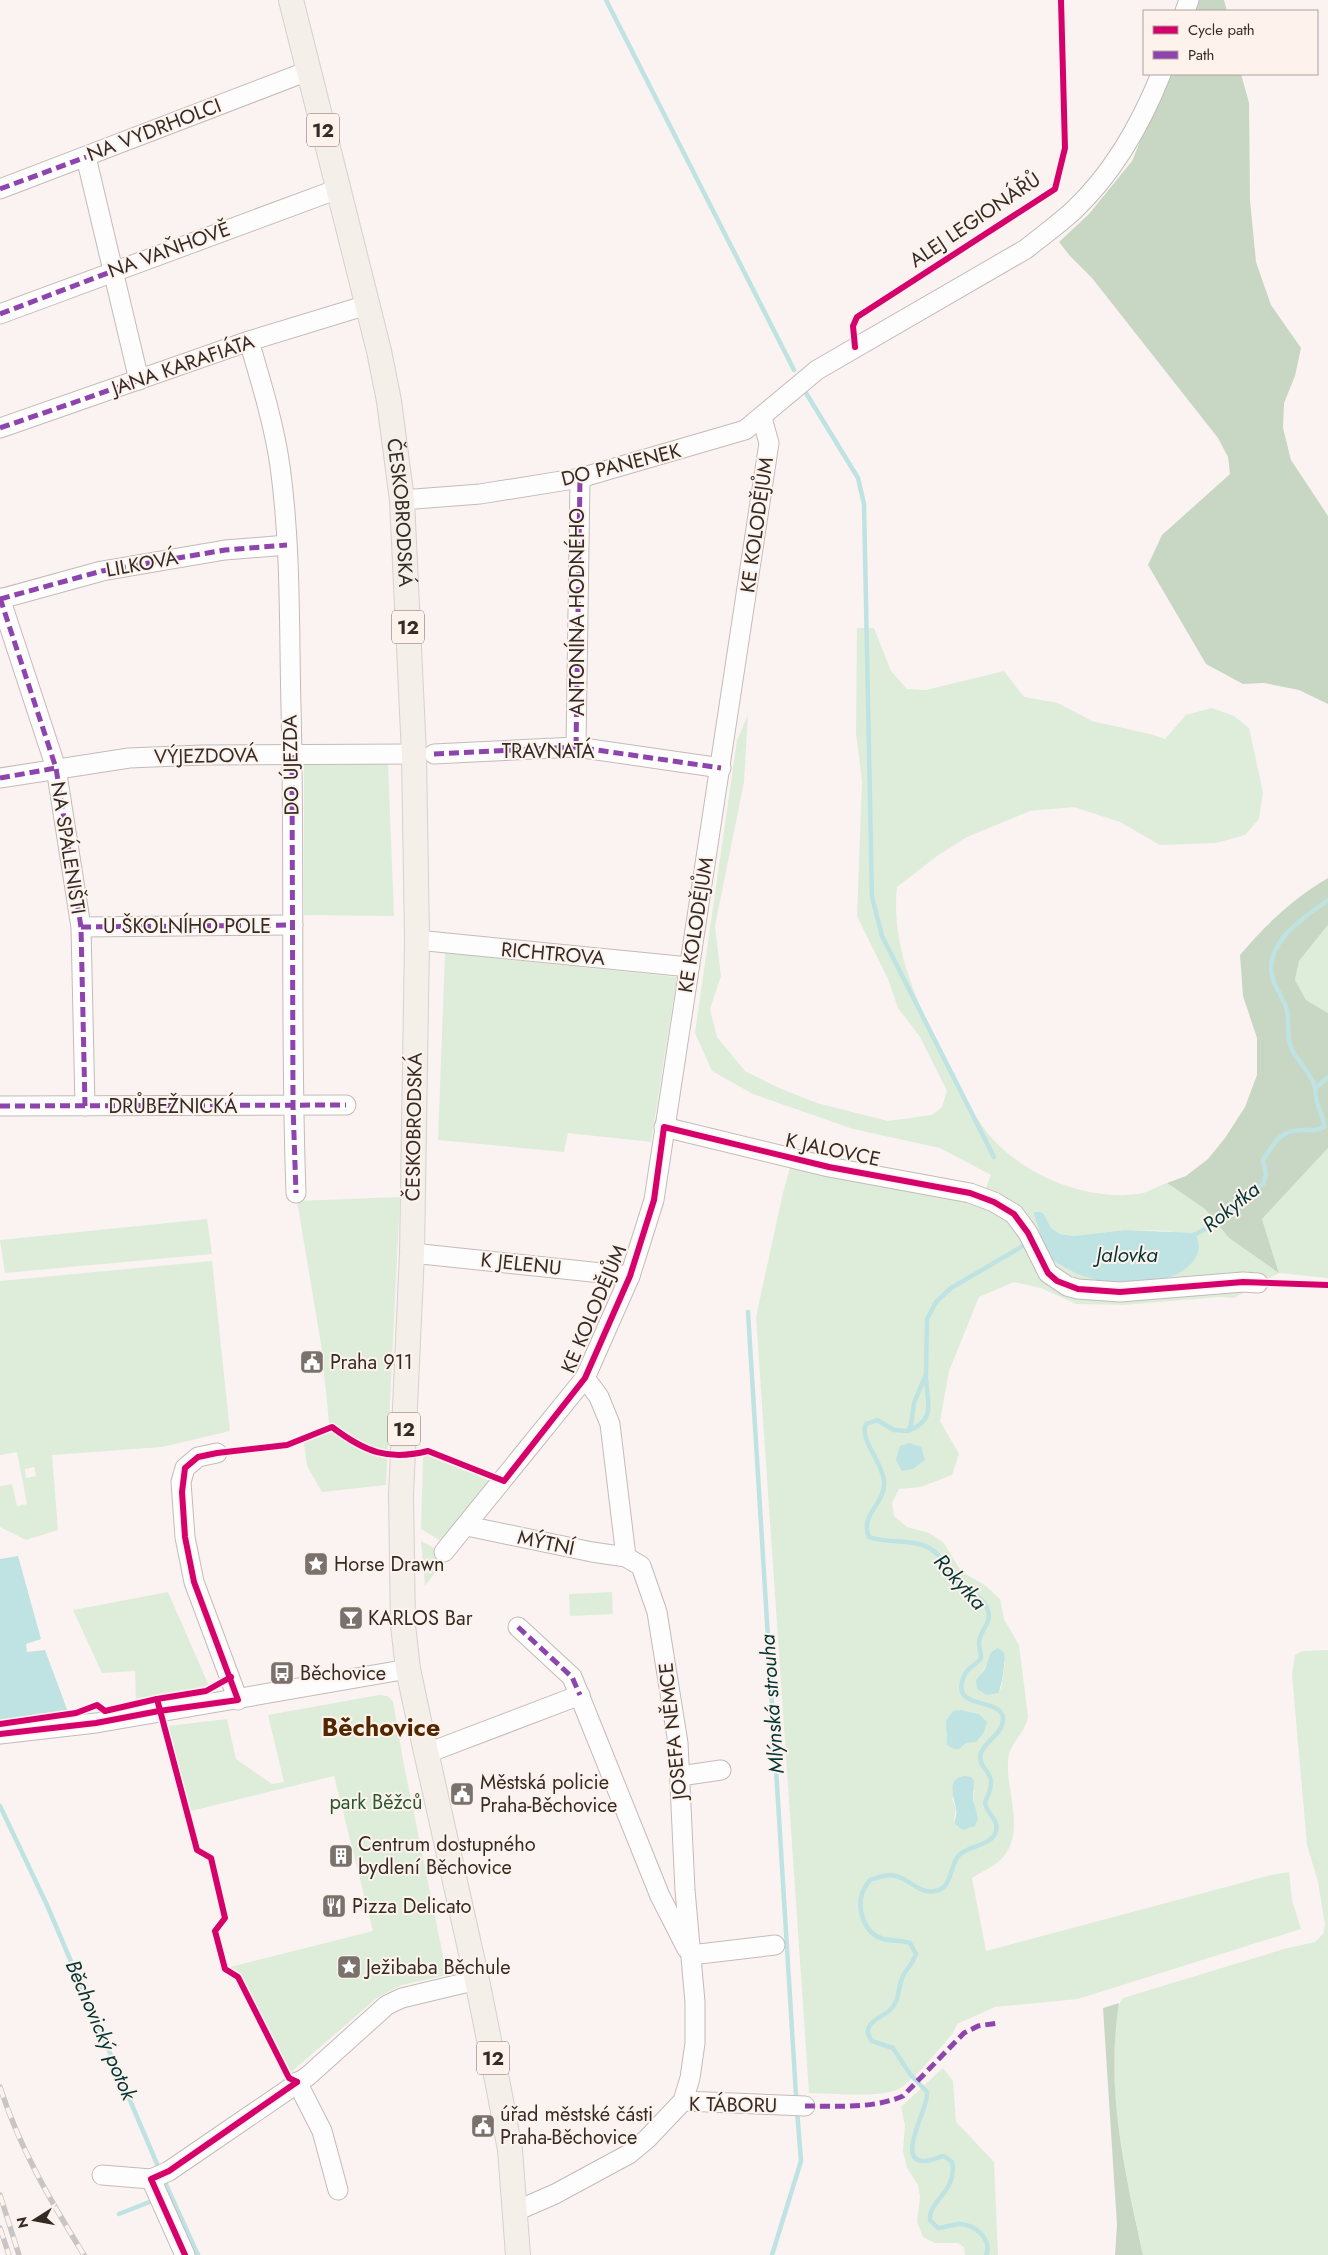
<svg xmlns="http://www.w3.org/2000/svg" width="1328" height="2255" viewBox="0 0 1328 2255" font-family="Jost,sans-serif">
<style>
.green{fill:#deedda;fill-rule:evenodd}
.forest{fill:#c8d7c4}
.water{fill:#bee3e2}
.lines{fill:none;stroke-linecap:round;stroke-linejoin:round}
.stream{stroke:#bee3e2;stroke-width:4.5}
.minor-casing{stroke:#c4bbb8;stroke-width:21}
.major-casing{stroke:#d5d1cf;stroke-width:26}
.minor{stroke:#fefdfd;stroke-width:19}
.major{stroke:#f4efe8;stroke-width:24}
.rail-casing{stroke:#c8c6c5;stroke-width:5.5}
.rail{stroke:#fef2ed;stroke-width:4;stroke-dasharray:11;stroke-linecap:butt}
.quiet{stroke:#8e44ad;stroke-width:5;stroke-dasharray:10 5;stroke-linecap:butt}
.cycleway-casing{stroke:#fef2ed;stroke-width:9}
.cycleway{stroke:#d6006c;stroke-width:6}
.labels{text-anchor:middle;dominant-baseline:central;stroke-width:4;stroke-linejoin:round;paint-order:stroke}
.shield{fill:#fef2ed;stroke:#716761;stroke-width:1}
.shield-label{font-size:19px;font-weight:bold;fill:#352b25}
.street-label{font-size:20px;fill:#352b25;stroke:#fef2ed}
.poi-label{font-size:20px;fill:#352b25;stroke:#fef2ed;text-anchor:start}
.park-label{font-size:20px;fill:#27572c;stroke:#fef2ed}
.water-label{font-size:21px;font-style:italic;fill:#003535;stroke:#fef2ed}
.district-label{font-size:25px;font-weight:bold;fill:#522700;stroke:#fef2ed}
</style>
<rect width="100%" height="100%" fill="#faf3f1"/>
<g class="green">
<path d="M 857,628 L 874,628 L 891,671 L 907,689 L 926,690 L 1004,671 L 1024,697 L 1058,703 L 1092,721 L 1154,735 L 1165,739 L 1186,715 L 1212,708 L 1234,716 L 1249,728 L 1263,792 L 1259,819 L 1245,835 L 1216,843 L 1160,845 L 1120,822 L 1074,807 L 1030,811 L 967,837 L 937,856 L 897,887 C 891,944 915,999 941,1049 C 955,1077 969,1110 989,1135 C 1023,1175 1086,1201 1138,1194 C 1148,1193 1158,1186 1167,1183 L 1205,1209 L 1229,1238 L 1279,1272 L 1262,1219 L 1328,1148 L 1328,1278 L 1279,1273 L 1234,1298 L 1219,1297 L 1123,1305 L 1076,1304 L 1041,1288 L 1014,1282 L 979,1297 L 949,1371 L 940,1421 L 959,1454 L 952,1475 L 921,1487 L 899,1489 L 892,1503 L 894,1516 L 907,1527 L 929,1533 L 943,1542 L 961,1571 L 986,1586 L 1000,1599 L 1004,1619 L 1019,1645 L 1028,1717 C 1025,1734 1009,1743 1008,1761 C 1006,1792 1025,1829 1004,1856 C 998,1865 981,1872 972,1878 L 986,1951 L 1271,1875 L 1289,1872 L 1292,1900 L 1301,1929 L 1078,1999 L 995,2007 L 957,2024 L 953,2033 C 937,2051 921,2073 902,2087 C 887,2099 830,2093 809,2093 L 756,1317 L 782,1197 L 790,1167 L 980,1203 L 991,1175 L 940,1148 L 853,1129 L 753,1094 L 712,1071 L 695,1033 L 737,740 L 748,715 L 744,782 L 715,926 L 721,976 L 710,1009 L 717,1037 L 745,1071 L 779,1088 L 817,1103 L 888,1121 L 932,1115 L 942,1107 L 947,1091 L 920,1037 L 898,1008 L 888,979 L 857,916 L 862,781 L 856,733 ZM 1044,1214 L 1051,1228 L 1060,1234 L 1075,1236 L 1125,1230 L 1174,1231 L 1042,1244 L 1039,1230 L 1034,1216 ZM 988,1662 L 1005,1662 L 1001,1689 L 981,1674 ZM 967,1711 L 979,1714 L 968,1742 L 964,1744 L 946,1736 L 948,1729 ZM 975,1790 C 971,1804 977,1810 975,1826 L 963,1830 L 954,1820 L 956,1809 L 952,1798 Z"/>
<path d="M 304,764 L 388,764 L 394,916 L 304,915 Z"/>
<path d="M 1328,925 L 1328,1013 L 1306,1000 L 1295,980 L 1299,961 Z"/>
<path d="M 445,953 L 677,977 L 651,1142 L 568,1133 L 564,1152 L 438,1140 Z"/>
<path d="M 400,1197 L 386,1485 L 322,1492 L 307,1466 L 304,1443 L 330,1432 L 321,1344 L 297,1201 Z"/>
<path d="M 207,1219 L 212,1254 L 5,1273 L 0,1240 Z"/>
<path d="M 212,1261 L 230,1431 L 162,1447 L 52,1455 L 58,1530 L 26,1540 L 0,1527 L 0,1486 L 12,1484 L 17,1506 L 27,1504 L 17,1452 L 0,1455 L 0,1281 ZM 34,1467 L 36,1476 L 26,1478 L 25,1469 Z"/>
<path d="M 426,1455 L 493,1482 L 444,1543 L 421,1529 L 423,1459 Z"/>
<path d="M 421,1541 L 434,1548 L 444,1561 L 425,1586 Z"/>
<path d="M 168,1592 L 209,1686 L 136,1700 L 135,1671 L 102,1673 L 73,1610 Z"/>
<path d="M 612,1592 L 613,1614 L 570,1616 L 569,1594 Z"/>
<path d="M 1328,1650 L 1328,2255 L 1143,2255 C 1128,2182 1112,2117 1114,2043 C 1115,2029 1114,2009 1123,1998 L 1284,1949 L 1315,1942 L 1323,1934 L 1325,1925 L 1318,1882 L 1307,1845 L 1292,1675 L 1295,1655 L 1302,1651 Z"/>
<path d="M 379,1695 L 387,1696 L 393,1701 L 403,1760 L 447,1975 L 402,1985 L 378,1997 L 289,2074 L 240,1973 L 230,1967 L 373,1931 L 334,1776 L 191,1811 L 168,1726 L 227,1719 L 236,1759 L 272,1784 L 284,1782 L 268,1715 Z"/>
<path d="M 943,2068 L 953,2081 L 956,2122 L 994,2162 L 998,2255 L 965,2255 L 964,2247 L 958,2243 L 935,2243 L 923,2237 L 917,2222 L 920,2197 L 918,2185 L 907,2168 L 903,2151 L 905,2125 L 901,2107 Z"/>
</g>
<g class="forest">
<path d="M 1198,0 L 1224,0 L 1227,11 L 1194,11 Z"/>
<path d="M 1168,74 L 1241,74 L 1249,103 L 1250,200 L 1256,262 L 1271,305 L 1301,348 L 1295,376 L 1284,403 L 1283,428 L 1291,460 L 1328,516 L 1328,704 L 1299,690 L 1264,683 L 1243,684 L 1206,664 L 1148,565 L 1162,535 L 1230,474 L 1228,457 L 1218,438 L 1092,278 L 1070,256 L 1059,242 L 1089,214 L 1132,161 Z"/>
<path d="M 1328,878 L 1328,925 L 1299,961 L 1295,980 L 1306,1000 L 1328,1013 L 1328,1148 L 1262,1219 L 1279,1273 L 1229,1238 L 1205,1209 L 1167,1183 L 1186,1176 L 1208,1159 L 1225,1138 L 1245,1107 L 1257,1075 L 1257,1038 L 1243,996 L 1240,955 C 1265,925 1294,898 1328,878 Z"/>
<path d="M 1119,2003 C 1105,2089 1125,2171 1143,2255 L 1115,2255 L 1117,2225 L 1103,2008 Z"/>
</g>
<g class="water">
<path d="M 1034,1212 L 1040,1212 L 1044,1214 L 1051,1228 L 1060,1234 L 1074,1236 L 1125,1230 L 1193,1233 L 1198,1236 L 1196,1236 C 1207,1255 1184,1275 1165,1278 C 1151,1281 1118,1282 1104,1281 C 1088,1280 1059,1267 1048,1255 C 1042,1248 1042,1239 1039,1230 C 1038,1224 1034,1219 1034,1212 Z"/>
<path d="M 910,1443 L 921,1447 L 925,1460 L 913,1469 L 902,1471 L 896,1460 L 900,1446 Z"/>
<path d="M 18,1556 L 41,1639 L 26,1644 L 27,1652 L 45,1650 L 68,1712 L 0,1722 L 0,1559 Z"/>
<path d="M 998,1648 L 1004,1652 C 1006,1658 1002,1687 998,1693 L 987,1695 L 977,1689 L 976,1680 L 985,1669 L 991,1652 Z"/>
<path d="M 961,1710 L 979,1714 L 987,1722 L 984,1732 L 976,1742 L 966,1743 L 959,1749 L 954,1749 L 947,1745 L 946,1721 L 953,1711 Z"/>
<path d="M 964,1776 L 971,1777 L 974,1781 L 973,1799 L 978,1818 L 975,1826 L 963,1830 L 955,1824 C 954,1819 958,1814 956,1809 C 954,1797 946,1779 964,1776 Z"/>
</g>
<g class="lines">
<g class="stream">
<path d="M 606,0 L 794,370"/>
<path d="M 806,393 L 858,478 L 864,504 L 872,897 L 882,936 L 994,1157"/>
<path d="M 1316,1088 L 1328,1077"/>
<path d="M 1192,1236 L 1219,1222 L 1240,1200 L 1263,1184 L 1266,1174 L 1263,1160 C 1275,1142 1280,1129 1305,1130 C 1313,1130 1316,1131 1324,1127 C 1324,1116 1318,1109 1316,1098 C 1315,1094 1316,1090 1315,1087 C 1311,1074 1302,1065 1295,1055 C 1285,1041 1290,1025 1287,1010 C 1284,998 1275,989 1272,976 C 1264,942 1306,916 1328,900"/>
<path d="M 748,1312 L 796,2095"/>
<path d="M 908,1431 C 937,1420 927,1402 926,1378"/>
<path d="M 0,1806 L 47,1905 L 160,2171"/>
<path d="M 163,2178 L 198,2255"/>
<path d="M 119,2214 L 152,2201"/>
<path d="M 772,2255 L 801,2161 L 797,2110"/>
<path d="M 986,2255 C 993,2240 974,2223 958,2224 C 952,2225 945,2227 938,2228 L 930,2220 C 928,2200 958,2192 952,2162 L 944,2156 C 937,2157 930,2162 922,2161 C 896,2158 930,2106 927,2092 L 910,2074 L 893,2048 L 872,2041 C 869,2037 866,2032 869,2027 C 872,2019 884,2016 890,2010 C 901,2000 897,1985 904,1974 C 909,1965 912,1966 916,1954 L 910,1943 C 900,1940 891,1941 883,1939 C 865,1934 857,1911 862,1894 C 863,1889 867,1884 870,1880 C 879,1877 887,1874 896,1876 C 909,1879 919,1894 935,1891 C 953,1888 949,1866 959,1855 C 969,1846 990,1845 995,1834 C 1001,1820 987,1815 985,1803 C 987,1796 992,1789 991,1781 C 990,1770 977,1766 981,1753 C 985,1741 1004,1733 1003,1718 C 1001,1696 947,1712 965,1674 C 968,1667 977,1665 981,1658 C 981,1653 979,1648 979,1643 C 979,1631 992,1624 988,1611 C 984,1596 968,1592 958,1583 C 949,1575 946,1563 938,1555 C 921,1536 891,1545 869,1537 C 859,1514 887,1503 884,1480 C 881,1460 859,1439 866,1424 L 877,1420 L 894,1430 L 908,1431 L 911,1425 L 914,1403 L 926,1374 L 927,1319 L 936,1302 L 951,1288 L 1028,1243"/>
</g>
<defs>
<g id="minor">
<path d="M 1185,11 L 1189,0"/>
<path d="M 86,157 L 139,380"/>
<path d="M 0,189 L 308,71"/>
<path d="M 0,314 L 338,189"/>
<path d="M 249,341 C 261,382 274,424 280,466 C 291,546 289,627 291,707 C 295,869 290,1031 296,1193"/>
<path d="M 0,428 L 249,341 L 367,305"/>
<path d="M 402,500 L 480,494 L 580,478 L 745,430 L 817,370 L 1026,249 C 1042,236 1059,224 1074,210 C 1114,172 1141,124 1161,74"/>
<path d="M 0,598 L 56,768 L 81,927 L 85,1106"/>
<path d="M 0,599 L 102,571 L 225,550 L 287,545"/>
<path d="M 576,747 L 580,478"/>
<path d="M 434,754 L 576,747 L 721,768"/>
<path d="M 0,778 L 129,758 L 202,755 L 414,754"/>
<path d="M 81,927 L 293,925"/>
<path d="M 417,940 L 689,967"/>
<path d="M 0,1106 L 346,1105"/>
<path d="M 664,1127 L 829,1167 L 970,1193 L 994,1202 L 1014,1214 L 1028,1233 L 1048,1273 L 1067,1286 L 1078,1289 L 1120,1292 L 1243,1282 L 1258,1283"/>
<path d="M 412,1253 L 630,1276"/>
<path d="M 585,1378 L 599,1397 L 610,1424 L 626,1557"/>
<path d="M 217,1453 L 198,1457 L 185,1468 L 181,1482 L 185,1537 L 194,1582 L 238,1700"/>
<path d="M 467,1526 L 592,1552 L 626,1557 L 641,1566 L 657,1612 L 678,1743 L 685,1890 L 695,2002 L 695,2043 L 690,2078 L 683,2101 L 647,2139 L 629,2154 L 555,2194 L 516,2211"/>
<path d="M 444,1552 L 585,1378 L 630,1276 L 654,1200 L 769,443 L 762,418"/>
<path d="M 518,1627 L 572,1677 L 660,1896 L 687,1949"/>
<path d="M 0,1734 L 96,1723 L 408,1669"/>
<path d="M 425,1754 L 580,1695"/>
<path d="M 680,1776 L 721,1770"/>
<path d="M 691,1955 L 775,1945"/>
<path d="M 297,2082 L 322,2131 L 338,2190"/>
<path d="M 683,2101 L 805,2106"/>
<path d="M 102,2175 L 151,2179 L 169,2171 L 308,2076 L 387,2005 L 402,1998 L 477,1980"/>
<path d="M 151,2179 L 185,2255"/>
</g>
<g id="major">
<path id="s1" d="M 291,0 L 379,351 L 389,401 L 402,500 L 414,754 L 417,940 L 412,1253 L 401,1495 L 403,1625 L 408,1669 L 418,1716 L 477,1980 L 499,2090 L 510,2150 L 518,2255"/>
</g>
</defs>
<use href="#minor" class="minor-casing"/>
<use href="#major" class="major-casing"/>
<use href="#minor" class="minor"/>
<use href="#major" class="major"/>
<defs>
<g id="rail">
<path d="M 0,2087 C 20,2149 50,2200 84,2255"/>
<path d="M 0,2195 L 19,2255"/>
<path d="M 0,2228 L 9,2255"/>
</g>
</defs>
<use href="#rail" class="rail-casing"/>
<use href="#rail" class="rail"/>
<g class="quiet">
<path d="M 0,189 L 86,157"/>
<path d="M 0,314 L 113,271"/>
<path d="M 0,428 L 139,380"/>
<path d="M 0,598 L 56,768 L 81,927 L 85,1106"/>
<path d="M 0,599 L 102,571 L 225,550 L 287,545"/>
<path d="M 576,747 L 580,478"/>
<path d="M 434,754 L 576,747 L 721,768"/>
<path d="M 292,755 L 293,1106 L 296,1193"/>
<path d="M 0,778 L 56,768"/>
<path d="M 81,927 L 293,925"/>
<path d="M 0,1106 L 346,1105"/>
<path d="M 518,1627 L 572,1677 L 580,1695"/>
<path d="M 805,2106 C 837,2106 873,2109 903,2096 L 964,2033 L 978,2026 L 998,2023"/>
</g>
<defs>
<g id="cycleway">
<path d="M 855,347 L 853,326 L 857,317 L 1055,189 L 1065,148 L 1061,0"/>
<path d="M 157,1699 L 197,1850 L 211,1858 L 225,1918 L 215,1931 L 225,1969 L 238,1977 L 289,2078 L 297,2082"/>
<path d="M 0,1724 L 76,1713 L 97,1705 L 105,1711 L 157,1699 L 206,1691 L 231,1677"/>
<path d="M 0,1734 L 96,1723 L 159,1711 L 238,1700 L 194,1582 L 185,1537 L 182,1492 L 185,1468 L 198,1457 L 217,1453 L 287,1445 L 332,1427 C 365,1452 388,1461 428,1451 L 504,1481 L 585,1378 L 630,1276 L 654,1200 L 664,1127 L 829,1167 L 970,1193 L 994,1202 L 1014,1214 L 1028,1233 L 1048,1273 L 1057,1281 L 1078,1289 L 1120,1292 L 1243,1282 L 1328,1285"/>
<path d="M 185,2255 L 151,2179 L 169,2171 L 297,2082"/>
</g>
</defs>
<use href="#cycleway" class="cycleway-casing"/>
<use href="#cycleway" class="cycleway"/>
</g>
<defs>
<symbol id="civic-square" viewBox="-11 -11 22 22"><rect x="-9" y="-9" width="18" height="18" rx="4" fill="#7a716c" stroke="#fef2ed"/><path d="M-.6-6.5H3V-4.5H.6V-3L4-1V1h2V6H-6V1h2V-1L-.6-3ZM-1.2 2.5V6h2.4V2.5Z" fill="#fff"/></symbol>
<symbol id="sight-square" viewBox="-11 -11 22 22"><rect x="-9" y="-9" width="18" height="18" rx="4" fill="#7a716c" stroke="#fef2ed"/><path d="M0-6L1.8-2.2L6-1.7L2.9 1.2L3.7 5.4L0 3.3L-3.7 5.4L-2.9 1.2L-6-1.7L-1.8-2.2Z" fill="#fff"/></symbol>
<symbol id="bar-square" viewBox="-11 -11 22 22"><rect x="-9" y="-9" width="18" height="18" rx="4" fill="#7a716c" stroke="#fef2ed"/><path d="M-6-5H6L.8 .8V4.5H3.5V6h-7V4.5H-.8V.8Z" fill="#fff"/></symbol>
<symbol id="bus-square" viewBox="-11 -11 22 22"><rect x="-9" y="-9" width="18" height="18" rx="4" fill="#7a716c" stroke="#fef2ed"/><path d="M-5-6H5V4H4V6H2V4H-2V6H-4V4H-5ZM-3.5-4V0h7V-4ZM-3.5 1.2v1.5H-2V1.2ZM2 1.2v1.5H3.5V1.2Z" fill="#fff"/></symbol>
<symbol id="building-square" viewBox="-11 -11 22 22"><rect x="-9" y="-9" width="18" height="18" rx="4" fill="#7a716c" stroke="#fef2ed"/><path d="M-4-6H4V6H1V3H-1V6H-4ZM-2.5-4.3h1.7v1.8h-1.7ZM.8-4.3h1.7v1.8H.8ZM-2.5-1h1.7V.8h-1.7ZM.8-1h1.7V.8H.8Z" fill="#fff"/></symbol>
<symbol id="restaurant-square" viewBox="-11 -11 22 22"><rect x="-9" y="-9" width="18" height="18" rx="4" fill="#7a716c" stroke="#fef2ed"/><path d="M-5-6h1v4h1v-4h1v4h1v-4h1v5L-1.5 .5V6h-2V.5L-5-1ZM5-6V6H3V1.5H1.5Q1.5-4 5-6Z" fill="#fff"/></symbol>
</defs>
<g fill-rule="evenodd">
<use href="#civic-square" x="298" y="1348" width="28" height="28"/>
<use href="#sight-square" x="302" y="1550" width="28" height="28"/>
<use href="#bar-square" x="337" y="1604" width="28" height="28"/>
<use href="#bus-square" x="268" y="1659" width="28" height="28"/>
<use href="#civic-square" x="448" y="1780" width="28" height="28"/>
<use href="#building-square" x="327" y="1842" width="28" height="28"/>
<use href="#restaurant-square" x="320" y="1892" width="28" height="28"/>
<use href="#sight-square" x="335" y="1953" width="28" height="28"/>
<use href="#civic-square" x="469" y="2112" width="28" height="28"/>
</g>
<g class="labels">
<g class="shield">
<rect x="307" y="113.5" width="32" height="33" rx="4"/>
<rect x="392" y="610.5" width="32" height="33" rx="4"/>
<rect x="388" y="1412.5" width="32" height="33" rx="4"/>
<rect x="477" y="2041.5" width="32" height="33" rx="4"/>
</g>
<g class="shield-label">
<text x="323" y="130">12</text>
<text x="408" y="627">12</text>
<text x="404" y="1429">12</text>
<text x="493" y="2058">12</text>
</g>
<g class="street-label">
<text transform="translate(154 130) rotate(-21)">NA VYDRHOLCI</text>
<text transform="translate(975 220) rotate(-34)">ALEJ LEGIONÁŘŮ</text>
<text transform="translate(169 250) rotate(-20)">NA VAŇHOVĚ</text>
<text transform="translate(183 365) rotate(-19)">JANA KARAFIÁTA</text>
<text transform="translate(621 465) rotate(-14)">DO PANENEK</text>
<text stroke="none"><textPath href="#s1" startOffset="525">ČESKOBRODSKÁ</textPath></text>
<text transform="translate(757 525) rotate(-82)">KE KOLODĚJŮM</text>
<text transform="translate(142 564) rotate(-10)">LILKOVÁ</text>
<text transform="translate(577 612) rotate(-90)">ANTONÍNA HODNÉHO</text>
<text x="548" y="751">TRAVNATÁ</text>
<text transform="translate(206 756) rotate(-1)">VÝJEZDOVÁ</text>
<text transform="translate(291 765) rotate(-91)">DO ÚJEZDA</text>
<text transform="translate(68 848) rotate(81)">NA SPÁLENIŠTI</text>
<text transform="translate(696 925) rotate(-81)">KE KOLODĚJŮM</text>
<text x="187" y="926">U ŠKOLNÍHO POLE</text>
<text transform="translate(553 954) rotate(5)">RICHTROVA</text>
<text x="173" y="1106">DRŮBEŽNICKÁ</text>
<text transform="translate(414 1127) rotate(-89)">ČESKOBRODSKÁ</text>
<text transform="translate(833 1150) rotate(12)">K JALOVCE</text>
<text transform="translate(521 1264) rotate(6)">K JELENU</text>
<text transform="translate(594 1309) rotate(-67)">KE KOLODĚJŮM</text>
<text transform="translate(546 1543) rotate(12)">MÝTNÍ</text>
<text transform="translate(673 1731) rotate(-96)">JOSEFA NĚMCE</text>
<text transform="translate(733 2105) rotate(1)">K TÁBORU</text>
</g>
<g class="poi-label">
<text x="330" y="1362">Praha 911</text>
<text x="334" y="1564">Horse Drawn</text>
<text x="368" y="1618">KARLOS Bar</text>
<text x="300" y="1673">Běchovice</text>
<text x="480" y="1782">Městská policie<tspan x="480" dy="23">Praha-Běchovice</tspan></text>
<text x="358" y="1844">Centrum dostupného<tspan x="358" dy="23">bydlení Běchovice</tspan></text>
<text x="352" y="1906">Pizza Delicato</text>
<text x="366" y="1967">Ježibaba Běchule</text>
<text x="500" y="2114">úřad městské části<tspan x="500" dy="23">Praha-Běchovice</tspan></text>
</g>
<g class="park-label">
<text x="376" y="1802">park Běžců</text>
</g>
<g class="water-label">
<text transform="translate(1231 1207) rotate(-39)">Rokytka</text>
<text x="1127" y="1255">Jalovka</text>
<text transform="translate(960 1582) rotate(48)">Rokytka</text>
<text transform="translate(772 1704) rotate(-94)">Mlýnská strouha</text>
<text transform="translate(101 2030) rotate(67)">Běchovický potok</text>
</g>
<g class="district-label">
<text x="381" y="1727">Běchovice</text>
</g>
</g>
<rect x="1143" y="10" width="175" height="65" fill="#fef2ed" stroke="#aea29d"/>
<rect x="1153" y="26" width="25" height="8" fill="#d6006c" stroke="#aea29d"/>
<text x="1188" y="35" font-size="15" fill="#352b25">Cycle path</text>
<rect x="1153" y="51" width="25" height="8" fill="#8e44ad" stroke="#aea29d"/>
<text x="1188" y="60" font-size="15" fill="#352b25">Path</text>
<g transform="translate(35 2220) rotate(259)" stroke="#fef2ed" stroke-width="4" paint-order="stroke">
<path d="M0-4L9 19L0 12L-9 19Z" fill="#352b25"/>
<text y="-8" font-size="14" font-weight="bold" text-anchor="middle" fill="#352b25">N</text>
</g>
</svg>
